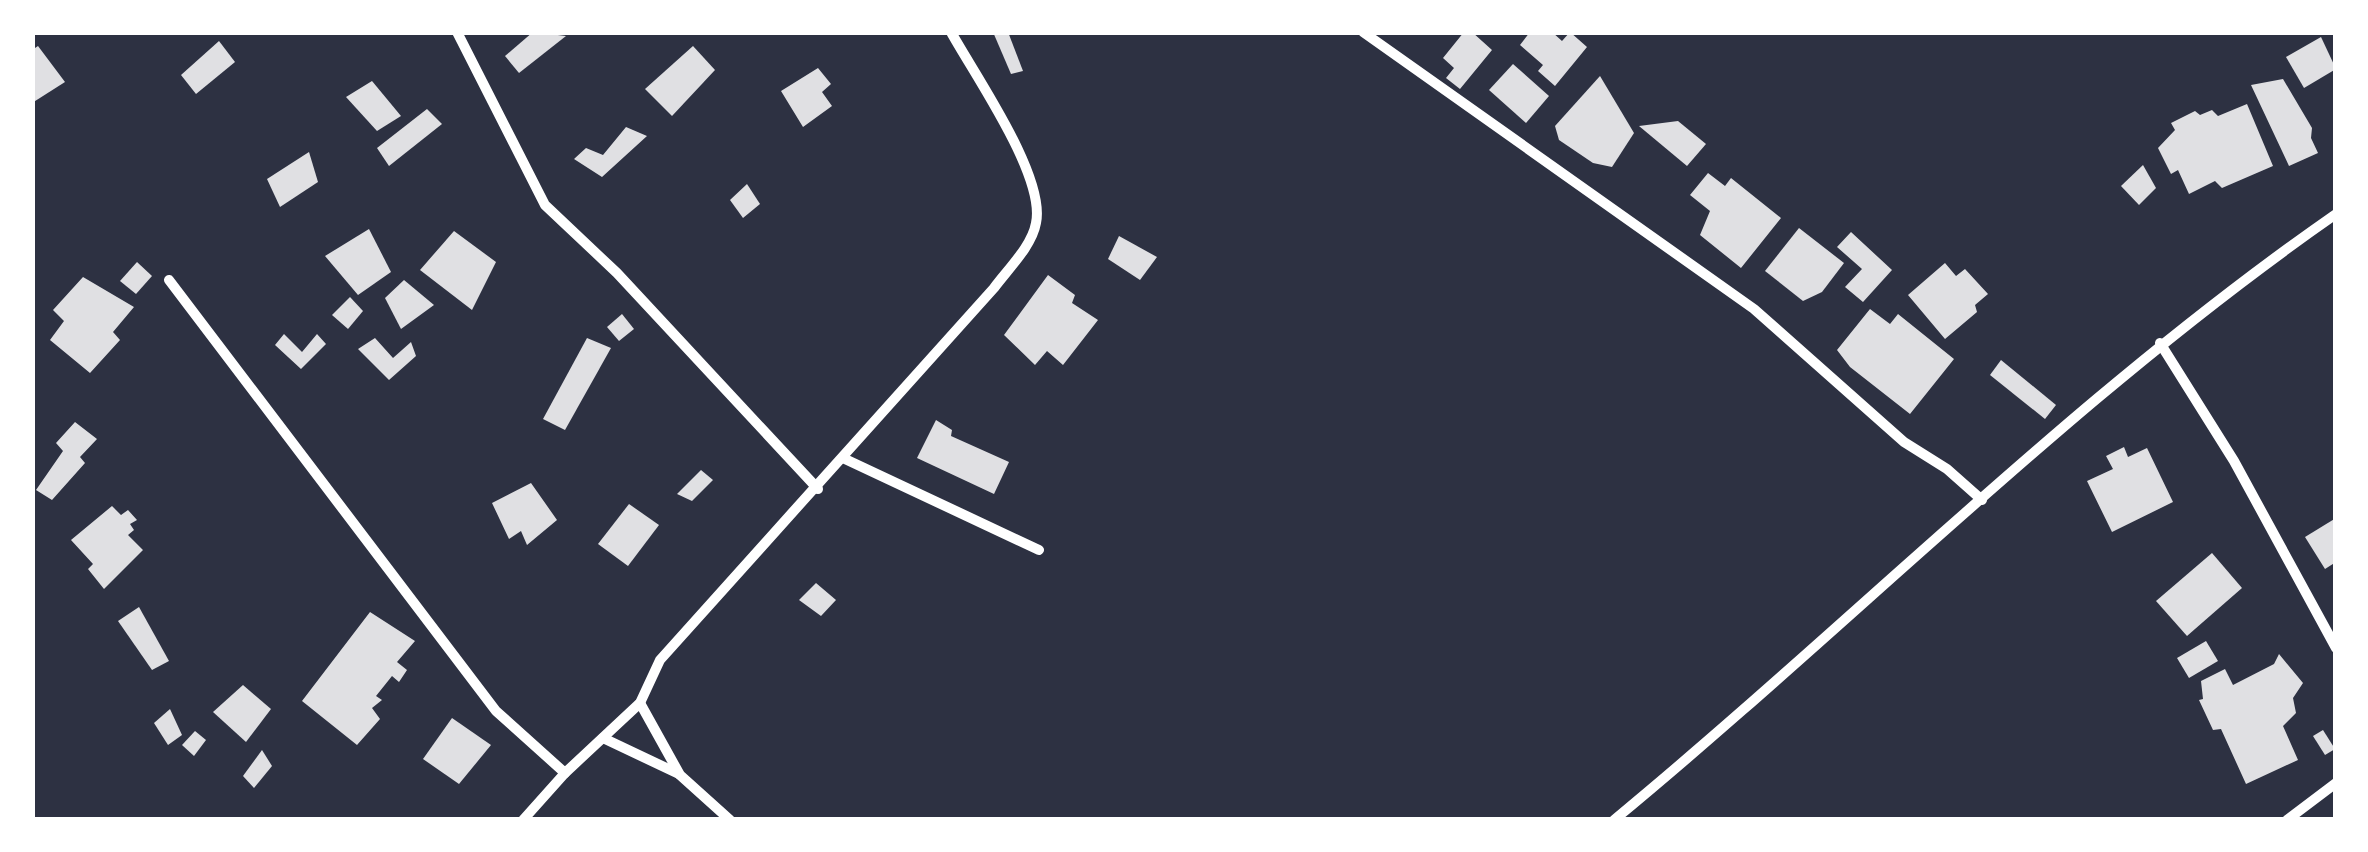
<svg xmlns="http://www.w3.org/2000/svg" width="2368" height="852" viewBox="0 0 2368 852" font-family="'Roboto Condensed',sans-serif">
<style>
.building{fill:#e0e0e3}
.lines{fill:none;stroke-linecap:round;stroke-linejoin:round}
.minor{stroke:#fff;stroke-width:10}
</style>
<rect width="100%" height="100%" fill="#2d3142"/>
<g class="building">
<path d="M 533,32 L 566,36 L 519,73 L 505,56 Z"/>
<path d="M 993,32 L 1008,32 L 1023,71 L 1011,74 Z"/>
<path d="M 1464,32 L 1472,32 L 1492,50 L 1460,89 L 1446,78 L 1454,68 L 1443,58 Z"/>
<path d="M 1530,32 L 1552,32 L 1562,41 L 1570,32 L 1587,47 L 1555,86 L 1538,71 L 1543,65 L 1520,45 Z"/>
<path d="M 2321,37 L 2336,69 L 2304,88 L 2286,57 Z"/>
<path d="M 219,41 L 235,62 L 196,94 L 181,75 Z"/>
<path d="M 38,46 L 65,82 L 32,103 L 32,50 Z"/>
<path d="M 693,46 L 715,70 L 672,116 L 645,89 Z"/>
<path d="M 1513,64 L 1549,96 L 1526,123 L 1489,90 Z"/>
<path d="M 818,68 L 831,84 L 822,92 L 832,106 L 803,127 L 781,91 Z"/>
<path d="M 1600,76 L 1634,133 L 1612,167 L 1593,163 L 1559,140 L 1555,126 Z"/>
<path d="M 2283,79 L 2312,128 L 2311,138 L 2318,153 L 2289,166 L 2251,85 Z"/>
<path d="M 372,81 L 401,116 L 377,131 L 346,97 Z"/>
<path d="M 2247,104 L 2273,166 L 2222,188 L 2215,181 L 2189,194 L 2178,170 L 2171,174 L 2158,148 L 2175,130 L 2171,123 L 2195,111 L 2200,115 L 2212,110 L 2218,116 Z"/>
<path d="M 427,109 L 442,124 L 389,166 L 377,148 Z"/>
<path d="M 1678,121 L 1706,144 L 1687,166 L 1639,126 Z"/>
<path d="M 626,127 L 647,136 L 602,177 L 574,159 L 586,148 L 603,155 Z"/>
<path d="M 309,152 L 318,182 L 280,207 L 267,179 Z"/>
<path d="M 2143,165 L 2156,188 L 2139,205 L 2121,186 Z"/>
<path d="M 1708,173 L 1725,186 L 1731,178 L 1781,218 L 1741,268 L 1700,235 L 1710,211 L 1690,195 Z"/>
<path d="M 747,184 L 760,204 L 743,218 L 730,200 Z"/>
<path d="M 1799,228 L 1844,263 L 1822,292 L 1803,301 L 1765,271 Z"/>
<path d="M 369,229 L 391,272 L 358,295 L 325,256 Z"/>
<path d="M 454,231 L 496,262 L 472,310 L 420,270 Z"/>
<path d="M 1851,232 L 1892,270 L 1863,302 L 1845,287 L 1862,269 L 1837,247 Z"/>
<path d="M 1119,236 L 1157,257 L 1140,280 L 1108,259 Z"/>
<path d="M 137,262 L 152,276 L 136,294 L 120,281 Z"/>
<path d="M 1945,263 L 1956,276 L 1965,269 L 1988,294 L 1975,305 L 1977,312 L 1945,339 L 1908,295 Z"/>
<path d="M 1048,275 L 1075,295 L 1072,303 L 1098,320 L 1063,365 L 1047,351 L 1035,365 L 1004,335 Z"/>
<path d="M 83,277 L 134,307 L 113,332 L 120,340 L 90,373 L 50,340 L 64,321 L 53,310 Z"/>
<path d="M 404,280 L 434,305 L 401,329 L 385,298 Z"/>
<path d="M 350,297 L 363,311 L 348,329 L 332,315 Z"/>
<path d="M 1870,309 L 1890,324 L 1898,314 L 1954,359 L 1910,414 L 1850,367 L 1837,350 Z"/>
<path d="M 622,314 L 634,329 L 619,341 L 607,327 Z"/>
<path d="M 284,334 L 302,352 L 317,334 L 326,344 L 301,369 L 275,345 Z"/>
<path d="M 375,338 L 393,358 L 411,342 L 416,356 L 389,380 L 358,349 Z"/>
<path d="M 587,338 L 611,348 L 565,430 L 543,419 Z"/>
<path d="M 2001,360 L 2056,405 L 2045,419 L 1990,375 Z"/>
<path d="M 936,420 L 952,430 L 951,436 L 1009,462 L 994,494 L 917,458 Z"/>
<path d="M 75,422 L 97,439 L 80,457 L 85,463 L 52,500 L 36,490 L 63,451 L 56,443 Z"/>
<path d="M 2124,447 L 2128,457 L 2147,448 L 2173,502 L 2112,532 L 2087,481 L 2113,469 L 2106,456 Z"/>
<path d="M 701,470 L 713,480 L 692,501 L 677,494 Z"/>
<path d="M 531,483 L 557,520 L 527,545 L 521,531 L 509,539 L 492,503 Z"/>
<path d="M 629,504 L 659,525 L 628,566 L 598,544 Z"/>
<path d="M 112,506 L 121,515 L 128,510 L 137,520 L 130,524 L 134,530 L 128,535 L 143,550 L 104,589 L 88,569 L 93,564 L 71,540 Z"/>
<path d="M 2336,518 L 2336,562 L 2325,569 L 2305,537 Z"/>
<path d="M 2212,553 L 2242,588 L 2187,636 L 2156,601 Z"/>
<path d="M 816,583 L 836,600 L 821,616 L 799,600 Z"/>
<path d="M 139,607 L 169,661 L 152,670 L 118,621 Z"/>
<path d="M 370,612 L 415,641 L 397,662 L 407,670 L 399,682 L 392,676 L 376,696 L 382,700 L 372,708 L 380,719 L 357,745 L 302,701 Z"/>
<path d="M 2206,641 L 2218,661 L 2189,678 L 2177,658 Z"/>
<path d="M 2279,654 L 2303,683 L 2293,698 L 2296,713 L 2283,726 L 2298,760 L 2246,784 L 2221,729 L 2213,730 L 2199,700 L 2203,699 L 2201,681 L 2225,669 L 2233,685 L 2274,664 Z"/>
<path d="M 243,685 L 271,709 L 246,742 L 213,712 Z"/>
<path d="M 170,709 L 182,735 L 168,745 L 154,723 Z"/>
<path d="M 452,718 L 491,745 L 459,784 L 423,759 Z"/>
<path d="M 2323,730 L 2335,749 L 2325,755 L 2313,736 Z"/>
<path d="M 195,731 L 206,740 L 194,756 L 182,745 Z"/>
<path d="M 262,750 L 272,766 L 254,788 L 243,776 Z"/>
</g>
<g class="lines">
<g class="minor">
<path d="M 457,32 L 545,205 L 617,273 L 818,489"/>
<path d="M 1363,32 L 1754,309 L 1904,442 L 1947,469 L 1982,500"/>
<path d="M 169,280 L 496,711 L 565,773 L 640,703 L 660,660 L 994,288 C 1008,269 1032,246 1036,223 C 1046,176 974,74 951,32"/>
<path d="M 2160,343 L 2234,461 L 2336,648"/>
<path d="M 845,459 L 1039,550"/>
<path d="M 640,703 L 680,775 L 730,820"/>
<path d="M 603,738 L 679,774"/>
<path d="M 523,820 L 565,773"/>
<path d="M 1614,820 C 1857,619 2077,394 2336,214"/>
<path d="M 2287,820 L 2336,783"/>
</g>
</g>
<rect width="2368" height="852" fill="none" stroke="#ffffff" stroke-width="70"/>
</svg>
